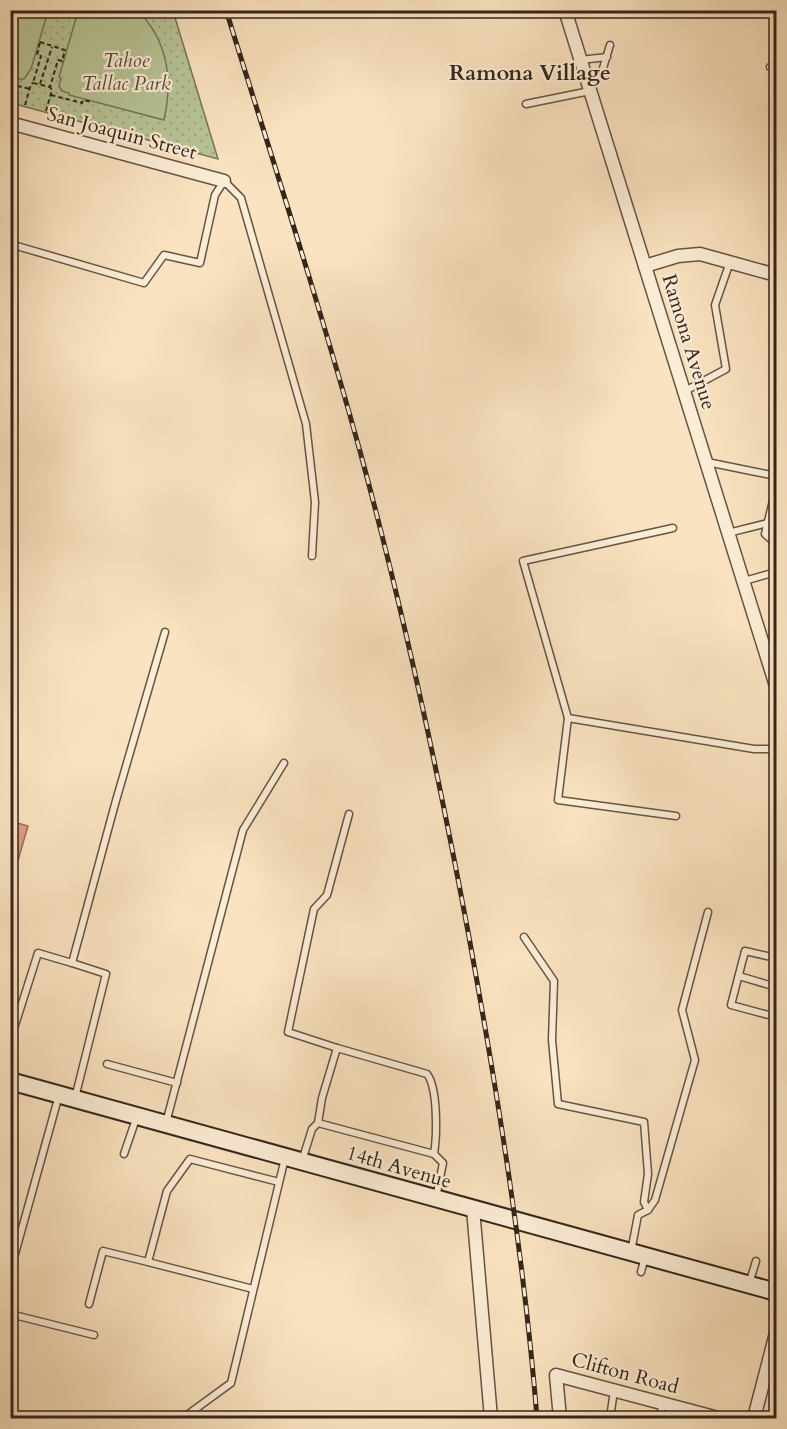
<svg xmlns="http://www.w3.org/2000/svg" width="787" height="1429" viewBox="0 0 787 1429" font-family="Cardo,serif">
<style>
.park{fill:url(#park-dots);stroke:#76755a;stroke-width:1.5}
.garden{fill:#b8c597;stroke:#76755a;stroke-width:1.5}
.building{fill:#dc9e81;stroke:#9a6f5a;stroke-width:1.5}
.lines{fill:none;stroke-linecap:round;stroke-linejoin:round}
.service-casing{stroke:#665445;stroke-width:9}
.minor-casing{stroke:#665445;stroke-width:15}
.secondary-casing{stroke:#34251c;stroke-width:20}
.path{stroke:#34251c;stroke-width:2;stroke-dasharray:4.5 3;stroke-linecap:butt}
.service{stroke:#fcedd6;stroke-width:6}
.minor{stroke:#fcedd6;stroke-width:12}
.secondary{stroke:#fcedd6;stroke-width:16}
.rail-casing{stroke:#34251c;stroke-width:5}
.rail{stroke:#fcedd6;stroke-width:3;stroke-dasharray:9;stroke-linecap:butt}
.labels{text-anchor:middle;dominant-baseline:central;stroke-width:4.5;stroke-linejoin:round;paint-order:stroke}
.park-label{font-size:20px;font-style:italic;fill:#554d3b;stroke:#fcedd6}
.street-label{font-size:20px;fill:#34251c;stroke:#fcedd6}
.quarter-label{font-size:22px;font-weight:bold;fill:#34251c;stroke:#fcedd6}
</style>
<defs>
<pattern id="park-dots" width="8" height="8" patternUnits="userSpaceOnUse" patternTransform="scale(1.5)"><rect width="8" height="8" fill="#b8c597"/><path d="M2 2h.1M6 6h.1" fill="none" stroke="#9fa982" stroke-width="1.8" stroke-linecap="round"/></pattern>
</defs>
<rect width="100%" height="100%" fill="#fae3c0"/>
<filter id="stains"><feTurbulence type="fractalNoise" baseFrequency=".00333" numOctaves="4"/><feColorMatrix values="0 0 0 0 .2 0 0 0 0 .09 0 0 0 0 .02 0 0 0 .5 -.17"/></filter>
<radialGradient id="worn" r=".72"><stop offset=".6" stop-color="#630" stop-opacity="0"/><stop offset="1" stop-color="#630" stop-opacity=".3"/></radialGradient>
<path class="park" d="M 10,11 L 173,11 L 218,159 L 11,103 Z"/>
<g class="garden">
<path d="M 10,11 L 48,11 L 31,69 C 21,81 29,80 11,78 Z"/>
<path d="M 78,11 L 138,11 C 168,41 173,79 164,120 L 69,95 L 69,93 L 62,91 L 59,86 L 61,78 L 59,77 Z"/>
</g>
<path class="building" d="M 10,821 L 28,826 L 10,888 Z"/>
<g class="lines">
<defs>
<g id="service">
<path d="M 580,60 L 607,57"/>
<path d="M 770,67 L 776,69"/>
<path d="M 603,68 L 610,45"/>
<path d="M 526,104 L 590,91"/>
<path d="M 10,244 L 144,283 L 164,255 L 200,263 L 215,195 L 224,181 L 241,198 L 306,424 L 315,502 L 312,556"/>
<path d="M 685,391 L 726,369 L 715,305 L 730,262"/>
<path d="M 707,462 L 776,476"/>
<path d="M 776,488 L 765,534 L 776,544"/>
<path d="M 728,533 L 768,523"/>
<path d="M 744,581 L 776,572"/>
<path d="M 568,718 L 523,561 L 673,528"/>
<path d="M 676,816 L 558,800 L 568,718 L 754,749 L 776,749"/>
<path d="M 524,937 L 554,981 L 552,1040 L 558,1104 L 644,1122 L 648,1174 L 644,1202 L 648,1210"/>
<path d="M 776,958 L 745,951 L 731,1005 L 776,1017"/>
<path d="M 72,963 L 106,974 L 75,1098"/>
<path d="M 739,976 L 776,987"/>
<path d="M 10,1041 L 38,953 L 72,963 L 115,804 L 165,632"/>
<path d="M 337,1048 L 288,1032 L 314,909 L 327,895 L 349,814"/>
<path d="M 107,1064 L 177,1083"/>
<path d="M 166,1123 L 243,830 L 284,763"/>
<path d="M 318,1123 L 322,1098 L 337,1048 L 427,1074 C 438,1088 437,1136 434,1154"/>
<path d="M 124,1154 L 137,1116"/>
<path d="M 302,1161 L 312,1129 L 318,1123 L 434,1154 L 443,1163 L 436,1198"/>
<path d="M 631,1252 L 638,1215 L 648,1210 L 655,1200 L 695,1060 L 682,1010 L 708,912"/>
<path d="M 148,1262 L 253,1289"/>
<path d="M 10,1272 L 59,1095"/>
<path d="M 641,1272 L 645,1257"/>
<path d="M 749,1284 L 756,1261"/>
<path d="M 89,1304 L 103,1251 L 148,1262 L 167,1191 L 190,1159 L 279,1182"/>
<path d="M 10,1314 L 94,1335"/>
<path d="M 611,1411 L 614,1391"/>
<path d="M 183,1418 L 231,1383 L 285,1158"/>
<path d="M 659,1418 L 663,1404"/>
</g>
<g id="minor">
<path d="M 565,10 L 776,686"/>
<path d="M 10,123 L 224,181"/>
<path d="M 645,266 L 678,256 L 700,254 L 776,275"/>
<path d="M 473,1209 L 491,1418"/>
<path d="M 560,1418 L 556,1375 L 718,1418"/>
<path d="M 754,1418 L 776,1333"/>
</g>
<path id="secondary" d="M 10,1081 L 776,1292"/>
</defs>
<use href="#service" class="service-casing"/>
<use href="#minor" class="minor-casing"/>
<use href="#secondary" class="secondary-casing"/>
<g class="path">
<path d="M 40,42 L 65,50 L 62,61 L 58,60 L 50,87 L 33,83 L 41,56 L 37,55 Z"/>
<path d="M 10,84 L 30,89"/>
<path d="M 40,84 L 52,47"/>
<path d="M 51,95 L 82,103 L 83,100 L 92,102"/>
<path d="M 25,105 L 31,84 L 33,83"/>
<path d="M 46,111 L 52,90 L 50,87"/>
</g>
<use href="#service" class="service"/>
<use href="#minor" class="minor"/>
<use href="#secondary" class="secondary"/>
<defs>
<g id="rail">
<path d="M 226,10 C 272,158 320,306 361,455 C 404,614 439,776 469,937 C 498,1096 524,1257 537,1418"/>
<path d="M 396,1415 L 408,1418"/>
</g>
</defs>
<use href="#rail" class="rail-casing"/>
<use href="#rail" class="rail"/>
</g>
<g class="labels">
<g class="park-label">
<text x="126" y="60">Tahoe<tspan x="126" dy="23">Tallac Park</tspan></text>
</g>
<g class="street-label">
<text transform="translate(122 133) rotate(15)">San Joaquin Street</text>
<text transform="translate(689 342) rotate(73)">Ramona Avenue</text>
<text transform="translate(399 1167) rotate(16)">14th Avenue</text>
<text transform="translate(625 1373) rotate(15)">Clifton Road</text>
</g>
<g class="quarter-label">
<text x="530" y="73">Ramona Village</text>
</g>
</g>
<rect width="787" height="1429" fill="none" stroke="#fae3c0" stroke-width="36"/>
<rect x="12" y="12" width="763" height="1405" fill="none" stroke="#34251c" stroke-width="3"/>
<rect x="18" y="18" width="751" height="1393" fill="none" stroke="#34251c" stroke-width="1.5"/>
<rect width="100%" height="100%" filter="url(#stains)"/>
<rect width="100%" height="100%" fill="url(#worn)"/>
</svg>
